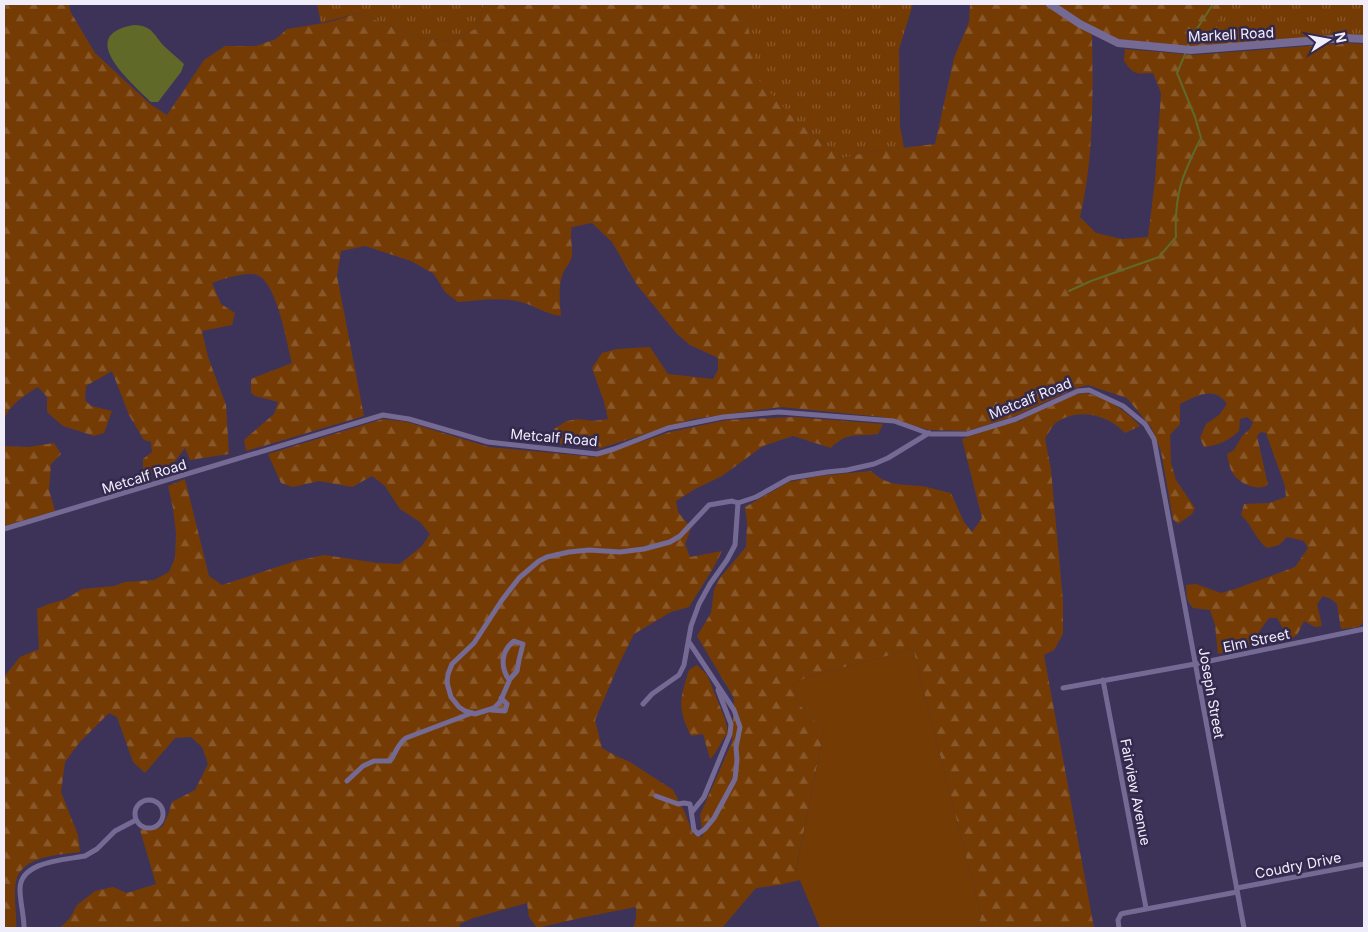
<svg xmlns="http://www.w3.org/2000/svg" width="1368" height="932" viewBox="0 0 1368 932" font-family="Inter,sans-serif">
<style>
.grass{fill:url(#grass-tufts)}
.forest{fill:url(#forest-firs)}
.pitch{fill:#753b05}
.water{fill:#616928}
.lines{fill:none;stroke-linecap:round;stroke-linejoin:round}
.stream{stroke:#616928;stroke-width:2}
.street{stroke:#746a94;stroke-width:5}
.secondary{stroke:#746a94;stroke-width:8}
.labels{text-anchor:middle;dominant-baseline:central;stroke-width:5;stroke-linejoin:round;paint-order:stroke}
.street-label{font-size:14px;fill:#f0edfb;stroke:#33294d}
</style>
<defs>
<pattern id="grass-tufts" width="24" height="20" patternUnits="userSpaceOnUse" patternTransform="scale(1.25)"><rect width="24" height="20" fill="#753b05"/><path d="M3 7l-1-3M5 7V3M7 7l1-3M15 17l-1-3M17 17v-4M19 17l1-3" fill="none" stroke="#89582a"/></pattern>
<pattern id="forest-firs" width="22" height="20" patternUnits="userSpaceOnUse" patternTransform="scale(1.25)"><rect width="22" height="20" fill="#753b05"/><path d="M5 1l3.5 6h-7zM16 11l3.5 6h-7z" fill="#89582a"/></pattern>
</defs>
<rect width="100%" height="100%" fill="#3d3358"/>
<g class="grass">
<path d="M 317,4 L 484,4 L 477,28 L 452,41 L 419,38 L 358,13 L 321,23 Z"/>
<path d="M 744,4 L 913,4 L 899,49 L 900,126 L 904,148 L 868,152 L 843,158 L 797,122 L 757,79 Z"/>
<path d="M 1199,4 L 1364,4 L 1364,36 L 1250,37 L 1195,17 Z"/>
</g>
<g class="forest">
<path d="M 4,4 L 69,4 L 70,11 L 95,53 L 150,104 L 167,115 L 204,60 L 225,46 L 256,46 L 276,39 L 287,29 L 330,22 L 358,13 L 419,38 L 452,41 L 477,28 L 484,4 L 744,4 L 758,79 L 797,122 L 843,158 L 868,152 L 935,144 L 954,58 L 969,22 L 970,4 L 1044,4 L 1092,35 C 1093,95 1094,159 1080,217 L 1096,233 L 1122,239 L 1148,237 L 1155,181 L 1161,93 L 1153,73 C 1136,74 1134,75 1124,61 L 1125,49 L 1194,55 L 1347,43 L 1364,44 L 1364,621 L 1359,627 L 1341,629 L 1337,604 L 1331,599 L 1323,596 L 1317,604 L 1322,626 L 1315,627 L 1304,621 L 1297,635 L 1289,640 L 1277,618 L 1269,618 L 1260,630 L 1258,643 L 1218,654 L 1215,625 L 1210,610 L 1193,608 L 1187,599 L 1186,585 L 1196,584 L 1221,593 L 1235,589 L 1295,567 L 1308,548 L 1304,541 L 1287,537 L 1279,545 L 1267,548 C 1255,539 1253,526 1241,515 L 1244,504 L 1269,503 L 1286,497 L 1285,486 L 1266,433 L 1261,432 L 1257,436 L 1268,485 C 1256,492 1237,483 1231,470 C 1229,465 1228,459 1227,454 L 1234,450 L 1242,436 L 1250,429 L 1253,422 L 1247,417 L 1240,419 L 1239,431 C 1228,441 1219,445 1204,447 L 1200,438 L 1206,424 L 1219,415 L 1227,404 C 1214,385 1196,396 1180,404 L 1180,424 L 1170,435 L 1171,463 L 1176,480 L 1195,508 L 1192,514 L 1178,524 L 1173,519 L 1161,451 L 1151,427 L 1127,398 L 1088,385 L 1076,388 L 1015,416 L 967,431 L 929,430 L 882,417 L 781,407 L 693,419 L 598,449 L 552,443 L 554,429 L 567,421 L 578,419 L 593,421 L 608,419 L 604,402 L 592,368 L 602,353 L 617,349 L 650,347 L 668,374 L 713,379 L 718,370 L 718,358 L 690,345 L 677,334 L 637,285 L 612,242 L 592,223 L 572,227 C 569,237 573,245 572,255 C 571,264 564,268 562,276 C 558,288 560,304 561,316 C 545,314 532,304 517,301 C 498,297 477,301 458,302 L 445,292 L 434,274 L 411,261 L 365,246 L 341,251 L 337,276 L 364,416 L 246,451 L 244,440 L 274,414 L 278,402 L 255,396 L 251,393 L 251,379 L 292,363 C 287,344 277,282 257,275 C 247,271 222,279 212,283 L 221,304 L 235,313 L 232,325 L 202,331 L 208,357 L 226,405 L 229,454 L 190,460 L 185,448 L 175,461 L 172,472 L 153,474 L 143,471 L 143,459 L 152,452 L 151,442 L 144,440 L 129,415 L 112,371 L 86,386 L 85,400 L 91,406 L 112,411 L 104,433 L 94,436 L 63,426 L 47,412 L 47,397 L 38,387 C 25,395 10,404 4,419 Z"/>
<path d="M 1057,4 L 1223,4 L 1217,25 L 1250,37 L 1347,35 L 1193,47 L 1118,39 L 1080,20 Z"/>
<path d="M 1086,393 C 1105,397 1127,411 1140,426 L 1125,433 C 1109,415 1079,407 1057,422 C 1052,425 1049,433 1045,438 L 1051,470 L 1063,601 L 1063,634 L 1054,650 L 1044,655 L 1094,928 L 977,928 L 981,916 L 913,649 L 808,677 L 793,684 L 799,704 L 824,731 L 796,870 L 800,880 L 779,885 L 756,888 L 722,928 L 633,928 L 636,919 L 636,907 L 580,918 L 537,928 L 529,917 L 527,903 L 473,918 L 460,924 L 459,928 L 38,928 L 61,927 L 70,918 L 77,905 L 95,891 L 113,887 L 127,893 L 156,884 L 140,830 L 162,827 L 168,815 L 172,802 L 195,790 L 208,764 L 202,747 L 191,737 L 175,738 L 145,773 L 133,762 L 117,717 L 109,713 L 79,743 L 65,762 L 61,792 L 78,835 L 80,852 C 60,855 22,855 16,881 C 13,896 17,913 16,928 L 4,928 L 4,677 L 20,657 L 39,649 L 37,609 L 49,604 L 66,599 L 82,589 L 114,586 L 125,582 L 154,580 L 169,572 L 175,558 L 176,533 L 173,508 L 168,486 L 185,479 L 209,576 L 222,585 L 296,561 L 324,555 L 378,563 L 400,564 L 422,546 L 430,534 L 420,522 L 400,509 L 385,486 L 372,476 L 352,487 L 319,481 L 293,487 L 281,483 L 268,454 L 383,419 L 407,422 L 489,447 L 595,457 L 670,432 L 727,420 L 794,417 L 883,424 L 878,434 C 857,437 847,431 831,448 L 793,436 L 763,446 L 722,476 L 695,489 L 676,501 L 678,512 L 691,528 L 685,544 L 690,557 L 722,551 L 712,570 L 689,607 L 671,612 L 634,634 L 619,664 L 595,720 L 602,748 L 616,756 L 630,762 L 673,790 L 685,813 L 693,834 L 703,837 L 700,815 L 732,742 L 734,698 L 697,636 L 711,613 L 714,590 L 719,579 L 746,547 L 747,522 L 745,507 L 789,482 L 819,476 L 871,471 C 887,486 899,484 920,486 C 930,487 941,491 951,493 L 964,522 L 972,532 L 982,518 L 962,439 L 996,427 L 1020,421 L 1037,411 L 1073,395 Z"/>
<path d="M 54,443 L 61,454 L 51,464 L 49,490 L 55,511 L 4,526 L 4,446 L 28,447 Z"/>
<path d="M 697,665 L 707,675 L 725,719 L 728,733 C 720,741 718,752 710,759 L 703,734 L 691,736 C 677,707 680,699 689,670 Z"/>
</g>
<path class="pitch" d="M 913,649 L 981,916 L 977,928 L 820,928 L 796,871 L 824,731 L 799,704 L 793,684 L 808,677 Z"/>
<path class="water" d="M 134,25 C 154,26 153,35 165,47 C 171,53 178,58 184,64 L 181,72 L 158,102 L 151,102 C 132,83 74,35 134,25 Z"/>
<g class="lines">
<g class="stream">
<path d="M 1187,48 L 1191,38 L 1213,4"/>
<path d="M 1069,291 L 1091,281 L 1159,257 L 1176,237 C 1174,195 1182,175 1201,138 L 1195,117 L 1177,73 L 1186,52"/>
</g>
<g class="street">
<path d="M 4,529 L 383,415 L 409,419 L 488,442 L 597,454 L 614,449 L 668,428 L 723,417 L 779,412 L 894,421 L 930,434 L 967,434 L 1016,419 L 1078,391 L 1089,390 L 1123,406 L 1145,424 L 1154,439 L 1244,928"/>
<path d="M 509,680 C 500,666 501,651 514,641 L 523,644 L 519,660 L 517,671 L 510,679 L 500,702 L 494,708 L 475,714 L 465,711 L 459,707 L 451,697 L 447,683 L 448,674 L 452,664 L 474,643 L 502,600 L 519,578 L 539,561 L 547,557 L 569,552 L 589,550 L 620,552 L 644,549 L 670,542 L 680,536 L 709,505 L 732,501 L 738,503 L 756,497 L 790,478 L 827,472 L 847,470 L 874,464 L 888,458 L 929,433"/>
<path d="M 1103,680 L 1146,908"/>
<path d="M 1063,688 L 1195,664 L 1364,629"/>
<path d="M 643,704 L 652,694 L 679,675 L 684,665 L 691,626 L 699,604 L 710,584 L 727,560 L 735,545 L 738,503"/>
<path d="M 491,710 L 505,711 L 507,704 L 501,698"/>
<path d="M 347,781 L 363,766 L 374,761 L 390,761 C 396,753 398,743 406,738 L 472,713"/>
<path d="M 656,796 L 678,804 L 684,803 L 690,804 L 694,830 L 698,834 L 705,829 L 714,818 L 735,779 L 737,760 L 736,747 L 740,727 L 734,710 L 689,642"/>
<circle cx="149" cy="814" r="14"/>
<path d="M 692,812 L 704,797 L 730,734 L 731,724 L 718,690"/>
<path d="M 1237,888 L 1364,864"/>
<path d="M 24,928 C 24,915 20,902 20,889 C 20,861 65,860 85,856 L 97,849 L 115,831 L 136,820"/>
<path d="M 1119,928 L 1118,920 L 1121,914 L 1125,913 L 1237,892"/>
</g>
<path class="secondary" d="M 1050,4 L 1080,24 L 1118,43 L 1191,50 L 1346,38 L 1364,39"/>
</g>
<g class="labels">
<g class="street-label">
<text transform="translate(1231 34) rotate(-3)">Markell Road</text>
<text transform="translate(1030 398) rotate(-22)">Metcalf Road</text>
<text transform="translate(554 437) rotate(5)">Metcalf Road</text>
<text transform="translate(144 476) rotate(-17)">Metcalf Road</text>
<text transform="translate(1256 640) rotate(-12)">Elm Street</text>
<text transform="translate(1212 693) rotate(80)">Joseph Street</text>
<text transform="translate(1136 792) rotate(79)">Fairview Avenue</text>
<text transform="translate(1298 865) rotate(-11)">Coudry Drive</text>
</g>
</g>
<rect width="1368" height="932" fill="none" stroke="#f0edfb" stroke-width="10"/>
<g transform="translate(1328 40) rotate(79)" stroke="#33294d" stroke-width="4" paint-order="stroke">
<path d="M0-4L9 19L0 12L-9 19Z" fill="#f0edfb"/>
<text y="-8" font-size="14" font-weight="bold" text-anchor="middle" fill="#f0edfb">N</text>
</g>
</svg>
